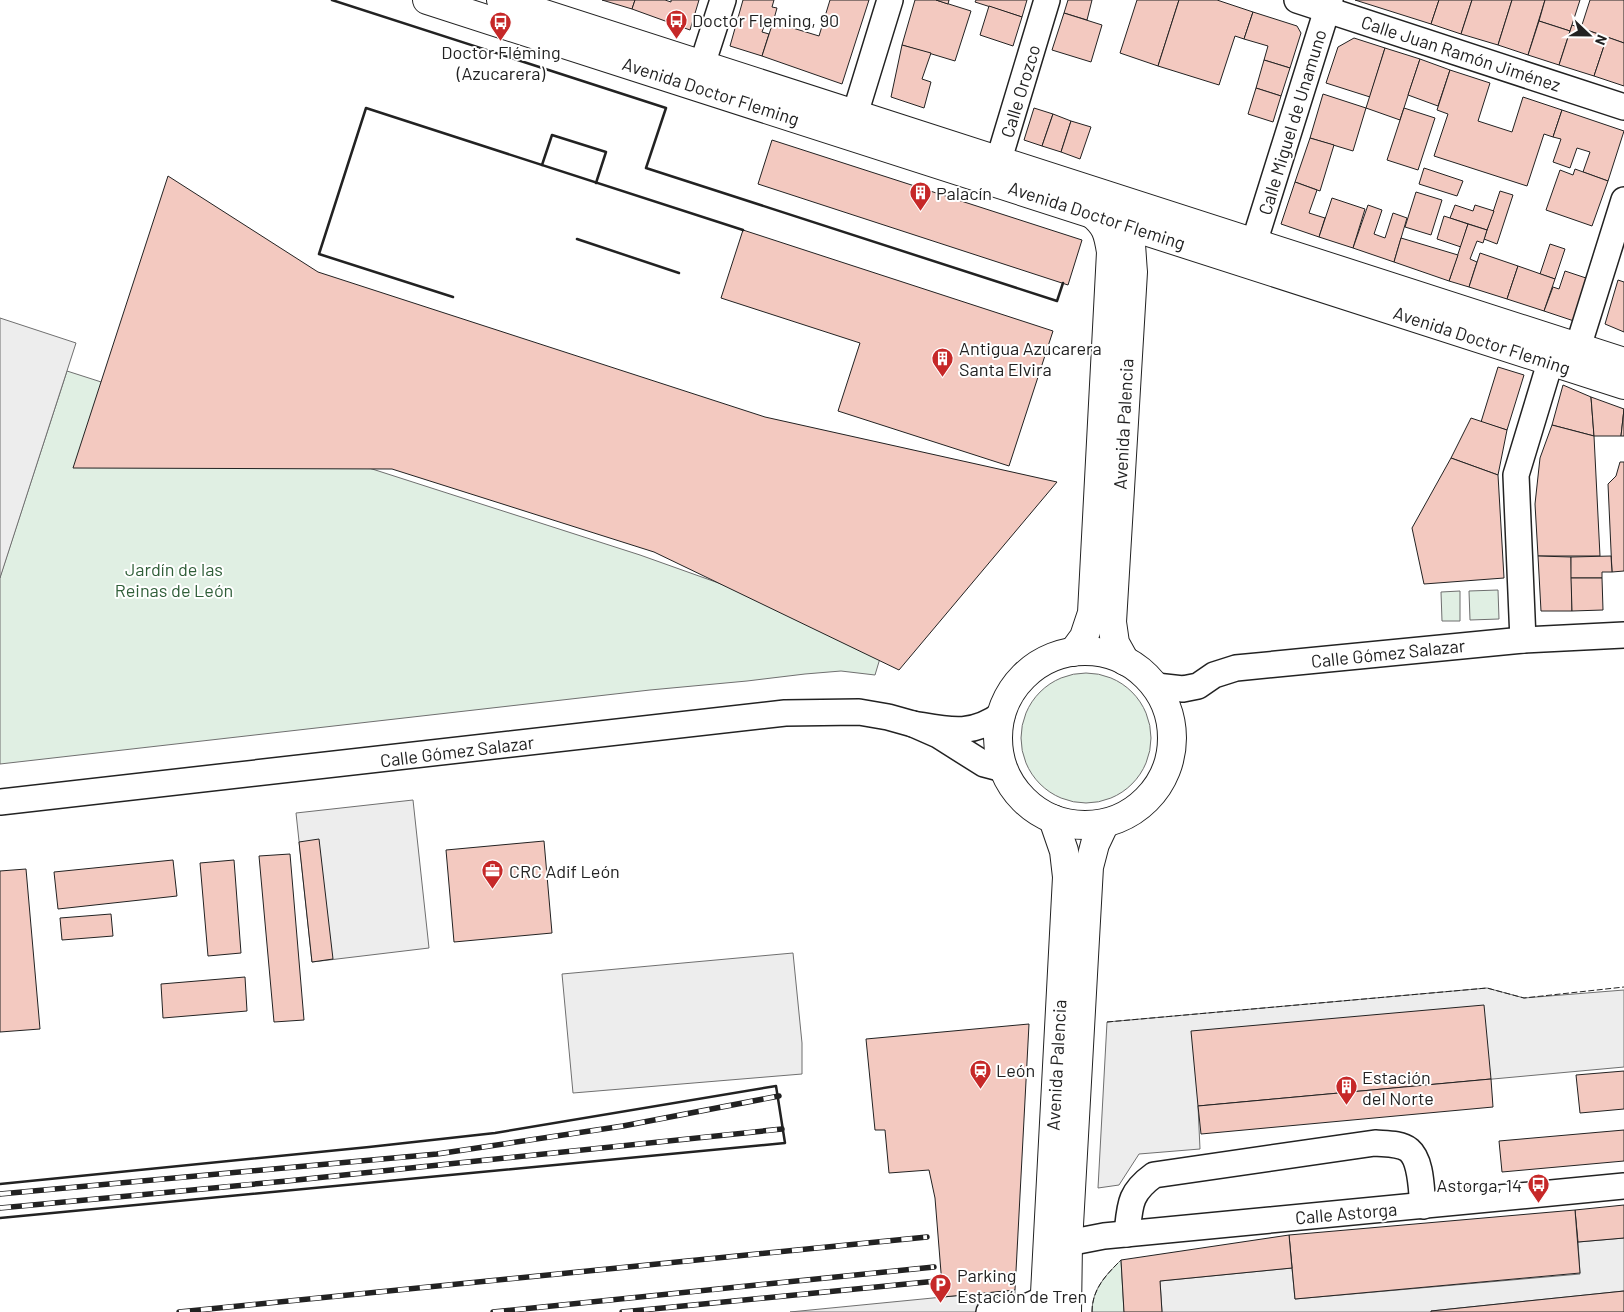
<svg xmlns="http://www.w3.org/2000/svg" width="1624" height="1312" viewBox="0 0 1624 1312" font-family="Barlow,sans-serif">
<style>
.green{fill:#e0efe3;stroke:#6f6f6f}
.parking{fill:#ededed;stroke:#6f6f6f}
.building{fill:#f3c9c0;stroke:#222}
.lines{fill:none;stroke-linecap:round;stroke-linejoin:round}
.minor-casing{stroke:#222;stroke-width:28}
.major-casing{stroke:#222;stroke-width:30}
.minor{stroke:#fff;stroke-width:25}
.major{stroke:#fff;stroke-width:28}
.rail-casing{stroke:#222;stroke-width:5.5}
.rail{stroke:#fff;stroke-width:4;stroke-dasharray:11;stroke-linecap:butt}
.fence{stroke:#222;stroke-width:1;stroke-dasharray:6 2.5;stroke-linecap:butt}
.wall{stroke:#222;stroke-width:2.5}
.labels{text-anchor:middle;dominant-baseline:central;stroke-width:4;stroke-linejoin:round;paint-order:stroke}
.poi-label{font-size:18px;fill:#222;stroke:#fff;text-anchor:start}
.street-label{font-size:18px;fill:#222;stroke:#fff}
.park-label{font-size:18px;fill:#2f5e38;stroke:#fff}
</style>
<rect width="100%" height="100%" fill="#fff"/>
<g class="green">
<path d="M 67,371 L 640,555 L 741,591 L 884,645 L 875,675 L 841,671 L 805,674 L 747,681 L 650,690 L 0,764 L 0,577 Z"/>
<path d="M 1498,590 L 1499,619 L 1470,620 L 1469,591 Z"/>
<path d="M 1460,591 L 1460,621 L 1442,621 L 1441,592 Z"/>
<circle cx="1086" cy="738" r="65"/>
<path d="M 1121,1260 L 1124,1312 L 1092,1312 C 1092,1289 1106,1275 1121,1260 Z"/>
</g>
<g class="parking">
<path d="M 0,318 L 76,343 L 0,578 Z"/>
<path d="M 413,800 L 429,948 L 312,962 L 296,813 Z"/>
<path d="M 793,953 L 802,1043 L 802,1074 L 573,1093 L 562,974 Z"/>
<path d="M 1487,988 L 1524,998 L 1624,990 L 1624,1067 L 1198,1106 L 1200,1149 L 1139,1154 L 1119,1185 L 1098,1188 L 1107,1022 Z"/>
<path d="M 1624,1238 L 1624,1291 L 1431,1311 L 1431,1312 L 1162,1312 L 1160,1281 L 1292,1268 L 1295,1299 L 1580,1274 L 1578,1242 Z"/>
<path d="M 1015,1290 L 1015,1312 L 790,1312 L 943,1297 Z"/>
</g>
<g class="building">
<path d="M 602,0 L 635,0 L 632,9 Z"/>
<path d="M 635,0 L 665,0 L 671,2 L 671,0 L 699,0 L 690,30 L 632,9 Z"/>
<path d="M 743,0 L 774,0 L 772,7 L 777,8 L 772,26 L 765,24 L 762,32 L 769,34 L 762,56 L 730,46 Z"/>
<path d="M 830,0 L 869,0 L 842,84 L 762,56 L 773,22 L 819,36 Z"/>
<path d="M 915,0 L 936,0 L 971,11 L 955,61 L 902,45 Z"/>
<path d="M 936,0 L 949,0 L 948,4 Z"/>
<path d="M 976,0 L 1027,0 L 1022,17 L 975,2 Z"/>
<path d="M 1068,0 L 1092,0 L 1087,20 L 1064,13 Z"/>
<path d="M 1137,0 L 1179,0 L 1158,66 L 1120,53 Z"/>
<path d="M 1179,0 L 1217,0 L 1253,12 L 1244,39 L 1235,36 L 1219,85 L 1158,66 Z"/>
<path d="M 1355,0 L 1439,0 L 1431,24 Z"/>
<path d="M 1439,0 L 1472,0 L 1461,34 L 1431,24 Z"/>
<path d="M 1472,0 L 1512,0 L 1498,45 L 1461,34 Z"/>
<path d="M 1512,0 L 1545,0 L 1528,55 L 1498,45 Z"/>
<path d="M 1545,0 L 1580,0 L 1570,31 L 1539,21 Z"/>
<path d="M 1590,0 L 1624,0 L 1624,43 L 1581,28 Z"/>
<path d="M 989,6 L 1022,17 L 1013,46 L 980,35 Z"/>
<path d="M 1253,12 L 1297,26 L 1301,33 L 1290,68 L 1264,60 L 1268,46 L 1244,39 Z"/>
<path d="M 1064,13 L 1102,25 L 1091,62 L 1052,50 Z"/>
<path d="M 1539,21 L 1570,31 L 1559,65 L 1528,55 Z"/>
<path d="M 1572,25 L 1607,37 L 1594,76 L 1559,65 Z"/>
<path d="M 1607,37 L 1624,43 L 1624,86 L 1594,76 Z"/>
<path d="M 1354,38 L 1385,48 L 1370,97 L 1326,83 L 1338,47 Z"/>
<path d="M 902,45 L 931,53 L 922,79 L 931,82 L 924,108 L 891,97 Z"/>
<path d="M 1385,48 L 1420,59 L 1400,120 L 1366,108 Z"/>
<path d="M 1420,59 L 1450,70 L 1438,106 L 1408,95 Z"/>
<path d="M 1264,60 L 1290,68 L 1281,96 L 1256,88 Z"/>
<path d="M 1450,70 L 1490,83 L 1478,121 L 1512,132 L 1523,97 L 1562,110 L 1553,137 L 1544,134 L 1527,186 L 1434,156 L 1448,114 L 1437,110 Z"/>
<path d="M 1256,88 L 1281,96 L 1273,122 L 1248,114 Z"/>
<path d="M 1323,94 L 1366,108 L 1353,151 L 1310,138 Z"/>
<path d="M 1034,108 L 1053,114 L 1042,146 L 1024,140 Z"/>
<path d="M 1404,108 L 1435,118 L 1418,170 L 1387,160 Z"/>
<path d="M 1562,110 L 1624,131 L 1608,181 L 1583,172 L 1590,152 L 1577,148 L 1570,168 L 1553,162 L 1561,139 L 1553,137 Z"/>
<path d="M 1053,114 L 1071,121 L 1061,152 L 1042,146 Z"/>
<path d="M 1071,121 L 1091,127 L 1080,159 L 1061,152 Z"/>
<path d="M 1310,138 L 1334,145 L 1320,191 L 1295,182 Z"/>
<path d="M 772,140 L 1082,240 L 1068,285 L 758,184 Z"/>
<path d="M 1424,168 L 1463,181 L 1457,196 L 1419,184 Z"/>
<path d="M 1575,169 L 1608,181 L 1592,226 L 1546,210 L 1560,170 L 1573,175 Z"/>
<path d="M 168,176 L 318,272 L 765,417 L 1057,482 L 899,670 L 654,552 L 392,469 L 73,468 Z"/>
<path d="M 1295,182 L 1317,190 L 1309,213 L 1325,218 L 1319,237 L 1281,224 Z"/>
<path d="M 1500,191 L 1513,195 L 1497,244 L 1484,239 Z"/>
<path d="M 1416,192 L 1442,200 L 1431,235 L 1405,227 Z"/>
<path d="M 1332,198 L 1365,209 L 1353,248 L 1319,237 Z"/>
<path d="M 1368,205 L 1382,210 L 1374,234 L 1385,238 L 1393,213 L 1407,218 L 1394,262 L 1353,248 Z"/>
<path d="M 1455,205 L 1473,211 L 1475,205 L 1494,211 L 1487,230 L 1450,218 Z"/>
<path d="M 1444,216 L 1468,224 L 1461,247 L 1437,239 Z"/>
<path d="M 1468,224 L 1487,230 L 1483,243 L 1477,241 L 1470,259 L 1477,262 L 1469,287 L 1449,281 Z"/>
<path d="M 743,230 L 1053,331 L 1009,466 L 838,411 L 860,343 L 721,298 Z"/>
<path d="M 1401,238 L 1458,255 L 1449,281 L 1394,262 Z"/>
<path d="M 1550,244 L 1565,249 L 1555,279 L 1540,274 Z"/>
<path d="M 1480,253 L 1518,266 L 1507,299 L 1469,287 Z"/>
<path d="M 1518,266 L 1555,279 L 1544,311 L 1507,299 Z"/>
<path d="M 1565,271 L 1589,279 L 1574,321 L 1544,311 L 1553,287 L 1559,289 Z"/>
<path d="M 1618,280 L 1624,282 L 1624,332 L 1605,324 Z"/>
<path d="M 1498,367 L 1524,375 L 1507,430 L 1481,422 Z"/>
<path d="M 1563,385 L 1591,397 L 1594,436 L 1552,425 Z"/>
<path d="M 1591,397 L 1624,409 L 1621,436 L 1594,436 Z"/>
<path d="M 1624,409 L 1624,436 L 1621,436 Z"/>
<path d="M 1471,418 L 1507,430 L 1498,475 L 1451,458 Z"/>
<path d="M 1552,425 L 1594,436 L 1600,556 L 1538,556 L 1535,504 L 1540,458 Z"/>
<path d="M 1451,458 L 1498,475 L 1504,578 L 1424,584 L 1412,528 Z"/>
<path d="M 1620,462 L 1624,462 L 1624,571 L 1612,572 L 1608,484 L 1616,476 Z"/>
<path d="M 1538,556 L 1571,557 L 1572,611 L 1541,611 Z"/>
<path d="M 1611,556 L 1612,572 L 1602,572 L 1602,578 L 1571,578 L 1571,557 Z"/>
<path d="M 1571,578 L 1602,578 L 1603,610 L 1572,611 Z"/>
<path d="M 319,839 L 333,959 L 312,962 L 299,842 Z"/>
<path d="M 544,841 L 552,933 L 454,942 L 446,850 Z"/>
<path d="M 290,854 L 304,1020 L 274,1022 L 259,856 Z"/>
<path d="M 173,860 L 177,896 L 58,909 L 54,872 Z"/>
<path d="M 234,860 L 241,953 L 208,956 L 200,863 Z"/>
<path d="M 26,869 L 40,1029 L 0,1032 L 0,871 Z"/>
<path d="M 111,914 L 113,936 L 62,940 L 60,918 Z"/>
<path d="M 245,977 L 247,1011 L 163,1018 L 161,984 Z"/>
<path d="M 1484,1005 L 1491,1079 L 1198,1106 L 1191,1031 Z"/>
<path d="M 1029,1024 L 1015,1290 L 943,1297 L 935,1198 L 929,1170 L 889,1173 L 885,1130 L 875,1130 L 866,1039 Z"/>
<path d="M 1624,1071 L 1624,1109 L 1580,1113 L 1576,1075 Z"/>
<path d="M 1491,1079 L 1493,1107 L 1201,1134 L 1198,1106 Z"/>
<path d="M 1624,1130 L 1624,1161 L 1502,1172 L 1499,1141 Z"/>
<path d="M 1624,1205 L 1624,1238 L 1578,1242 L 1575,1210 Z"/>
<path d="M 1575,1210 L 1580,1273 L 1295,1299 L 1289,1235 Z"/>
<path d="M 1289,1235 L 1292,1268 L 1160,1281 L 1162,1312 L 1124,1312 L 1121,1260 Z"/>
<path d="M 1624,1291 L 1624,1312 L 1431,1312 L 1431,1311 Z"/>
</g>
<g class="lines">
<defs>
<g id="minor">
<path d="M 1297,0 L 1624,107"/>
<path d="M 702,65 L 723,0"/>
<path d="M 855,114 L 890,0"/>
<path d="M 993,179 L 1047,0"/>
<path d="M 1254,243 L 1330,0"/>
<path d="M 1578,347 L 1624,200"/>
<path d="M 1523,640 L 1516,475 L 1556,343"/>
<path d="M 1156,686 L 1183,689 L 1198,686 L 1214,675 L 1236,668 L 1523,640 L 1624,635"/>
<path d="M 1002,714 C 971,737 948,730 913,724 L 938,735 L 984,764 L 1003,769"/>
<path d="M 0,802 L 785,713 L 859,712 L 888,717 L 913,724"/>
<path d="M 1127,1234 C 1130,1205 1129,1193 1154,1175 L 1375,1143 C 1386,1144 1400,1143 1409,1150 C 1422,1161 1421,1190 1423,1206"/>
<path d="M 1050,1245 L 1068,1243 L 1104,1236 L 1624,1186"/>
<path d="M 989,1312 L 1026,1307 L 1044,1299"/>
</g>
<g id="major">
<path d="M 427,0 L 1624,385"/>
<path d="M 501,0 L 1624,362"/>
<path d="M 1122,209 C 1132,227 1131,252 1133,272 L 1112,622 L 1115,643 L 1125,661"/>
<circle cx="1085" cy="738" r="87"/>
<path d="M 1073,652 L 1084,637 L 1092,613 L 1111,252 C 1108,233 1106,225 1091,213"/>
<path d="M 1044,1312 L 1067,877 L 1064,851 L 1053,819"/>
<path d="M 1067,1312 L 1068,1243 L 1089,867 L 1095,844 L 1104,825"/>
</g>
</defs>
<use href="#minor" class="minor-casing"/>
<use href="#major" class="major-casing"/>
<use href="#minor" class="minor"/>
<use href="#major" class="major"/>
<defs>
<g id="rail">
<path d="M 0,1194 L 437,1154 L 623,1126 L 779,1096"/>
<path d="M 0,1208 L 287,1181 L 782,1129"/>
<path d="M 179,1312 L 927,1237"/>
<path d="M 493,1312 L 934,1267"/>
<path d="M 622,1312 L 937,1281"/>
</g>
</defs>
<use href="#rail" class="rail-casing"/>
<use href="#rail" class="rail"/>
<g class="fence">
<path d="M 1107,1022 L 1487,988 L 1524,998 L 1624,987"/>
<path d="M 1092,1312 C 1092,1289 1106,1275 1121,1260"/>
</g>
<g class="wall">
<path d="M 332,0 L 666,108 L 646,168 L 1057,301 L 1063,283"/>
<path d="M 542,165 L 552,135 L 606,152 L 596,183"/>
<path d="M 577,239 L 679,273"/>
<path d="M 453,297 L 319,254 L 366,108 L 743,230"/>
<path d="M 0,1184 L 369,1147 L 495,1133 L 776,1086 L 785,1143 L 0,1218"/>
</g>
</g>
<defs>
<symbol id="bus-pin" viewBox="-11 -11 22 30"><path d="M0 17L-7.5 6A9.5 9.5 0 1 1 7.5 6Z" fill="#c62828" stroke="#fff"/><path d="M-5-6H5V4H4V6H2V4H-2V6H-4V4H-5ZM-3.5-4V0h7V-4ZM-3.5 1.2v1.5H-2V1.2ZM2 1.2v1.5H3.5V1.2Z" fill="#fff"/></symbol>
<symbol id="building-pin" viewBox="-11 -11 22 30"><path d="M0 17L-7.5 6A9.5 9.5 0 1 1 7.5 6Z" fill="#c62828" stroke="#fff"/><path d="M-4-6H4V6H1V3H-1V6H-4ZM-2.5-4.3h1.7v1.8h-1.7ZM.8-4.3h1.7v1.8H.8ZM-2.5-1h1.7V.8h-1.7ZM.8-1h1.7V.8H.8Z" fill="#fff"/></symbol>
<symbol id="office-pin" viewBox="-11 -11 22 30"><path d="M0 17L-7.5 6A9.5 9.5 0 1 1 7.5 6Z" fill="#c62828" stroke="#fff"/><path d="M-6-3h4V-5.5h4V-3h4V5H-6ZM-1-4.5V-3h2v-1.5ZM-6 0V1H6V0Z" fill="#fff"/></symbol>
<symbol id="station-pin" viewBox="-11 -11 22 30"><path d="M0 17L-7.5 6A9.5 9.5 0 1 1 7.5 6Z" fill="#c62828" stroke="#fff"/><path d="M-3-6H3Q5-6 5-4V2Q5 4 3 4L4.5 6H3L1.5 4h-3L-3 6H-4.5L-3 4Q-5 4-5 2V-4Q-5-6-3-6ZM-3.5-4v3h7v-3ZM-3.5 1v1.5H-2V1ZM2 1v1.5H3.5V1Z" fill="#fff"/></symbol>
<symbol id="parking-pin" viewBox="-11 -11 22 30"><path d="M0 17L-7.5 6A9.5 9.5 0 1 1 7.5 6Z" fill="#c62828" stroke="#fff"/><path d="M-3.5-5.5H1a3.5 3.5 0 0 1 0 7H-1V5.5H-3.5ZM-1-3.4V-.6H.8a1.4 1.4 0 0 0 0-2.8Z" fill="#fff"/></symbol>
</defs>
<g fill-rule="evenodd">
<use href="#bus-pin" x="664" y="8" width="25" height="34"/>
<use href="#bus-pin" x="488" y="10" width="25" height="34"/>
<use href="#building-pin" x="908" y="180" width="25" height="34"/>
<use href="#building-pin" x="930" y="346" width="25" height="34"/>
<use href="#office-pin" x="480" y="858" width="25" height="34"/>
<use href="#station-pin" x="968" y="1058" width="25" height="34"/>
<use href="#building-pin" x="1334" y="1074" width="25" height="34"/>
<use href="#bus-pin" x="1526" y="1172" width="25" height="34"/>
<use href="#parking-pin" x="928" y="1272" width="25" height="34"/>
</g>
<g class="labels">
<g class="poi-label">
<text x="692" y="20">Doctor Fleming, 90</text>
<text x="501" y="52" text-anchor="middle">Doctor Fléming<tspan x="501" dy="21">(Azucarera)</tspan></text>
<text x="936" y="193">Palacín</text>
<text x="959" y="348">Antigua Azucarera<tspan x="959" dy="21">Santa Elvira</tspan></text>
<text x="509" y="871">CRC Adif León</text>
<text x="996" y="1070">León</text>
<text x="1362" y="1077">Estación<tspan x="1362" dy="21">del Norte</tspan></text>
<text x="1522" y="1185" text-anchor="end">Astorga, 14</text>
<text x="957" y="1275">Parking<tspan x="957" dy="21">Estación de Tren</tspan></text>
</g>
<g class="street-label">
<text transform="translate(1461 53) rotate(18)">Calle Juan Ramón Jiménez</text>
<text transform="translate(711 91) rotate(18)">Avenida Doctor Fleming</text>
<text transform="translate(1020 91) rotate(-73)">Calle Orozco</text>
<text transform="translate(1292 122) rotate(-73)">Calle Miguel de Unamuno</text>
<text transform="translate(1097 215) rotate(18)">Avenida Doctor Fleming</text>
<text transform="translate(1482 340) rotate(18)">Avenida Doctor Fleming</text>
<text transform="translate(1123 424) rotate(-87)">Avenida Palencia</text>
<text transform="translate(1388 653) rotate(-6)">Calle Gómez Salazar</text>
<text transform="translate(457 751) rotate(-7)">Calle Gómez Salazar</text>
<text transform="translate(1056 1065) rotate(-87)">Avenida Palencia</text>
<text transform="translate(1346 1213) rotate(-5)">Calle Astorga</text>
</g>
<g class="park-label">
<text x="174" y="569">Jardín de las<tspan x="174" dy="21">Reinas de León</tspan></text>
</g>
</g>
<g transform="translate(1589 35) rotate(112)" stroke="#ffffff" stroke-width="4" paint-order="stroke">
<path d="M0-4L9 19L0 12L-9 19Z" fill="#222222"/>
<text y="-8" font-size="14" font-weight="bold" text-anchor="middle" fill="#222222">N</text>
</g>
</svg>
